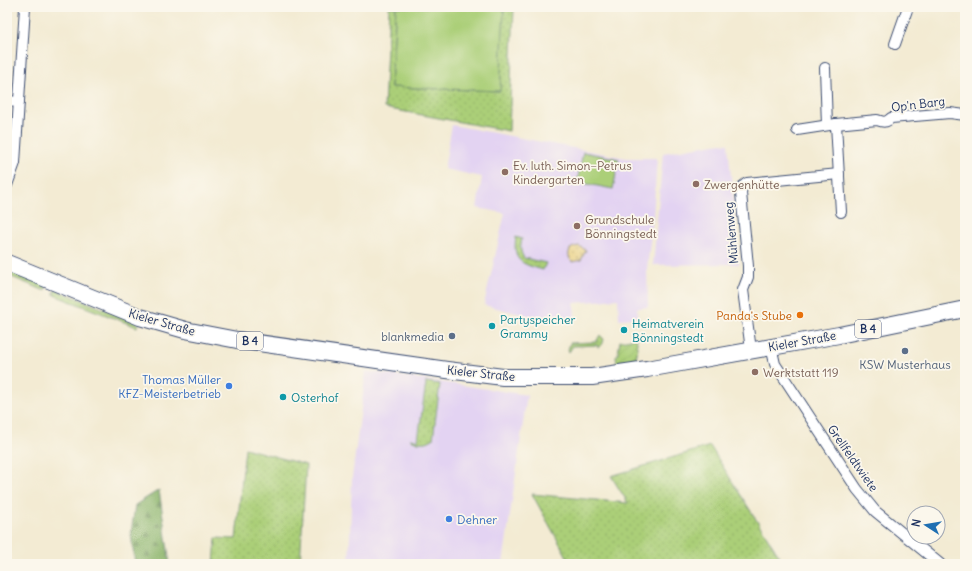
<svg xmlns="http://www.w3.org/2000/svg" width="972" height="571" viewBox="0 0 972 571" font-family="Delius,sans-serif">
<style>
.built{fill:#e3d3f2}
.grass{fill:url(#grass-dots);stroke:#637f6b}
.forest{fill:url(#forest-firs);stroke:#527063}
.sand{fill:url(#sand-dots);stroke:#84847e}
.garden{fill:url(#garden-furrows);stroke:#637f6b}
.pitch{fill:#abcf78;stroke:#637f6b}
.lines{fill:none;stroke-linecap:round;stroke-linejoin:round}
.street-casing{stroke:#3b4b70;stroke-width:12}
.primary-casing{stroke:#3b4b70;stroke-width:18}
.street{stroke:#fff;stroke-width:10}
.primary{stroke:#fff;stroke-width:16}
.education-dot{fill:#8d6e63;stroke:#fbf7ec;stroke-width:1.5}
.food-dot{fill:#e8710a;stroke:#fbf7ec;stroke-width:1.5}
.culture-dot{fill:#0f9aa8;stroke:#fbf7ec;stroke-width:1.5}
.service-dot{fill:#5c6f8a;stroke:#fbf7ec;stroke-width:1.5}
.shop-dot{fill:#3f7fe0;stroke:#fbf7ec;stroke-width:1.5}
.labels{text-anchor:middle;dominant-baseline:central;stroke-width:3.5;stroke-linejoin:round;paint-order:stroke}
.shield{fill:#fbf7ec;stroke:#5e6b89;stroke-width:1}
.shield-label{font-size:11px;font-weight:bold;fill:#1b2f5e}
.street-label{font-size:12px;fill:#1b2f5e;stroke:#fbf7ec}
.education-label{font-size:12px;fill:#785e54;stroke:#fbf7ec;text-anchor:start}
.food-label{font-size:12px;fill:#c56008;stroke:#fbf7ec;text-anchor:end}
.culture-label{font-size:12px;fill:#0d838f;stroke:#fbf7ec;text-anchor:start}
.service-label{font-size:12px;fill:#4e5e75;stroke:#fbf7ec;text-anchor:end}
.shop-label{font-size:12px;fill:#366cbe;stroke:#fbf7ec;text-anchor:end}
</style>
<defs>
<pattern id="grass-dots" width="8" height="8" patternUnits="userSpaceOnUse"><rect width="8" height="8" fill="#abcf78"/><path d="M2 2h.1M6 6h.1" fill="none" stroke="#93b26a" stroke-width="1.8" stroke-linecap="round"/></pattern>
<pattern id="forest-firs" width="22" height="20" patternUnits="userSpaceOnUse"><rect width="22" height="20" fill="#88b268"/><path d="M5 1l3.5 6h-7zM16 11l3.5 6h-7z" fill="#6e9159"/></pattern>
<pattern id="sand-dots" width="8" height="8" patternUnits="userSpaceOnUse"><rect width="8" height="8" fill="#eeda9e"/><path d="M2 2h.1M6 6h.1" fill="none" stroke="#ccbb8a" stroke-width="1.8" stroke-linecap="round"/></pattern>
<pattern id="garden-furrows" width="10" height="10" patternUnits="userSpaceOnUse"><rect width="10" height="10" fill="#abcf78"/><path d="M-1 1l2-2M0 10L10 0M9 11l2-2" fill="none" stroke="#93b26a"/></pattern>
</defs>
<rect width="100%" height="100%" fill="#fbf7ec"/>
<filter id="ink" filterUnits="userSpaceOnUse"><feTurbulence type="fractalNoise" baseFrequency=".025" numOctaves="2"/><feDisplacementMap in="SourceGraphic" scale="8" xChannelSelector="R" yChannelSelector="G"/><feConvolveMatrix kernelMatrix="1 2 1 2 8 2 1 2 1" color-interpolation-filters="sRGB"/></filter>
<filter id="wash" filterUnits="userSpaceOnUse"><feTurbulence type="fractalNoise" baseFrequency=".012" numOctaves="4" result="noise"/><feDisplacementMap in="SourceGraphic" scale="16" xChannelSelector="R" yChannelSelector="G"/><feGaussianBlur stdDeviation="0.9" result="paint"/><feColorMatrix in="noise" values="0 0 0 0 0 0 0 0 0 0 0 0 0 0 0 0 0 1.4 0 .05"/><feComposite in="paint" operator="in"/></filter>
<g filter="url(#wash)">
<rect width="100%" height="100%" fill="#f3ebd3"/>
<g class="built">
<path d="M 452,125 L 626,158 L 657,158 L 653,218 L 647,269 L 648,307 L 637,308 L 638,318 L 619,319 L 618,299 L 574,303 L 575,318 L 537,318 L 484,305 L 505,213 L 477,208 L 482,177 L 444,169 Z"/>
<path d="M 721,143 L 728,144 L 739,264 L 653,265 L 663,153 Z"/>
<path d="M 366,371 L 527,395 L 503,564 L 349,564 L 352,478 Z"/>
</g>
<g class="grass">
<path d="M 389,7 L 396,7 L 391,87 L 499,91 L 504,7 L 514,7 L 509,131 L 384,108 Z"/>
<path d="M 516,237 L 522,239 C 520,247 520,251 524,258 L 546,263 L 543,270 C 522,264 512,262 516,237 Z"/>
<path d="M 7,269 L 47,285 L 45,291 L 7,275 Z"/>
<path d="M 57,290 L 138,323 L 138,326 L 137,327 L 54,295 L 54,291 Z"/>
<path d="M 600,335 L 604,339 L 603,343 L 601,346 L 598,347 L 597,345 L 573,346 L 569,352 L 568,350 L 570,343 L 596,342 Z"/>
<path d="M 426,382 L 440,384 L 433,439 C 426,444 420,442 412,441 L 410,439 L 418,440 Z"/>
<path d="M 710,446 L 784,564 L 571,564 L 532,494 L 628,503 L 611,476 Z"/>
<path d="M 245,448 L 306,465 L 300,564 L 214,564 L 216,538 L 236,539 Z"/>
</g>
<path class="forest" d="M 159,490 L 170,564 L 135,564 L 131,534 L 135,505 Z"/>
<path class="sand" d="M 579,246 L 586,250 L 581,260 L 572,262 C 568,257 568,254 570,249 L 574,247 Z"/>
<path class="garden" d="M 636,338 L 638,347 L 636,359 L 617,363 L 616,357 L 618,353 L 620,341 Z"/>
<g class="pitch">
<path d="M 396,7 L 504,7 L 500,91 L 391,87 Z"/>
<path d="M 583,152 L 619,159 L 613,189 L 577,182 Z"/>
</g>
</g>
<g filter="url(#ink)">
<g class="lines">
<defs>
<g id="street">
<path d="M 895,44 L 908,7"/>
<path d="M 825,68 L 827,125"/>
<path d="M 7,101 L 19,102"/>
<path d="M 836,124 L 841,212"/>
<path d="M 797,130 L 836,124 L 877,120 C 883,122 886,123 891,118 L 950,113 L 965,115"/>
<path d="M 7,185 L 15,163 L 25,7"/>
<path d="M 771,346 L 775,364 L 857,489 L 875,511 L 940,564"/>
<path d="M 751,350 L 743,290 L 748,277 L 748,266 L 741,193 L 742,187 L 747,183 L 839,174"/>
</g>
<path id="primary" d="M 7,263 L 140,317 L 185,330 L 237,340 L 447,370 L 503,377 L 592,377 L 647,369 L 839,335 L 965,309"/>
</defs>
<use href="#street" class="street-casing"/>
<use href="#primary" class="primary-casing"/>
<use href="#street" class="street"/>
<use href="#primary" class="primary"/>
</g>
</g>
<g class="education-dot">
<circle cx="505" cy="172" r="4"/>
<circle cx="696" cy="184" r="4"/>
<circle cx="577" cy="226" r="4"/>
<circle cx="755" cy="372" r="4"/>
</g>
<circle class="food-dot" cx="800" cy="315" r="4"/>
<g class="culture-dot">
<circle cx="492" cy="326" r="4"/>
<circle cx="624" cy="330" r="4"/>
<circle cx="283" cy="397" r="4"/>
</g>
<g class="service-dot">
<circle cx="452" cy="336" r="4"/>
<circle cx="905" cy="351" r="4"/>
</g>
<g class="shop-dot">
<circle cx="229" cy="386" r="4"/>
<circle cx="449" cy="519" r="4"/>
</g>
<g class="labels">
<g class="shield">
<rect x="855" y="320" width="26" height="18" rx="3"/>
<rect x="237" y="332" width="26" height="18" rx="3"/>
</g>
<g class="shield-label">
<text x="868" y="329">B 4</text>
<text x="250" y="341">B 4</text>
</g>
<g class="street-label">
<text transform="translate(918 104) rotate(-7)">Op'n Barg</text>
<text transform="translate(731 233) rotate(-95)">Mühlenweg</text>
<text transform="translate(162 322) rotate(16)">Kieler Straße</text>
<text transform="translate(802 341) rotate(-10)">Kieler Straße</text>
<text transform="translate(481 373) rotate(6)">Kieler Straße</text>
<text transform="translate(853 458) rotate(55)">Grellfeldtwiete</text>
</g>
<g class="education-label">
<text x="513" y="165">Ev. luth. Simon–Petrus<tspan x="513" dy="14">Kindergarten</tspan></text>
<text x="704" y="184">Zwergenhütte</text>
<text x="585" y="219">Grundschule<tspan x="585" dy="14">Bönningstedt</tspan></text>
<text x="763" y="372">Werktstatt 119</text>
</g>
<g class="food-label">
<text x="792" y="315">Panda's Stube</text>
</g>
<g class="culture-label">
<text x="500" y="319">Partyspeicher<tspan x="500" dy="14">Grammy</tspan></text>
<text x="632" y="323">Heimatverein<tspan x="632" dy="14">Bönningstedt</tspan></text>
<text x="291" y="397">Osterhof</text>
</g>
<g class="service-label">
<text x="444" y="336">blankmedia</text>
<text x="905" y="364" text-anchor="middle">KSW Musterhaus</text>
</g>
<g class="shop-label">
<text x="221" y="379">Thomas Müller<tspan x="221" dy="14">KFZ-Meisterbetrieb</tspan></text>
<text x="457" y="519" text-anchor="start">Dehner</text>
</g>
</g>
<rect width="972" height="571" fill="none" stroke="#fbf7ec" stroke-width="24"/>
<g transform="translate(926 525) rotate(282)"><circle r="19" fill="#fbf7ec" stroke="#a1a7b3"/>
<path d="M0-3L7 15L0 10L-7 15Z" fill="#1f6fb2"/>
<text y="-6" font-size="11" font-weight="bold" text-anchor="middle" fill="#1b2f5e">N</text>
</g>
</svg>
